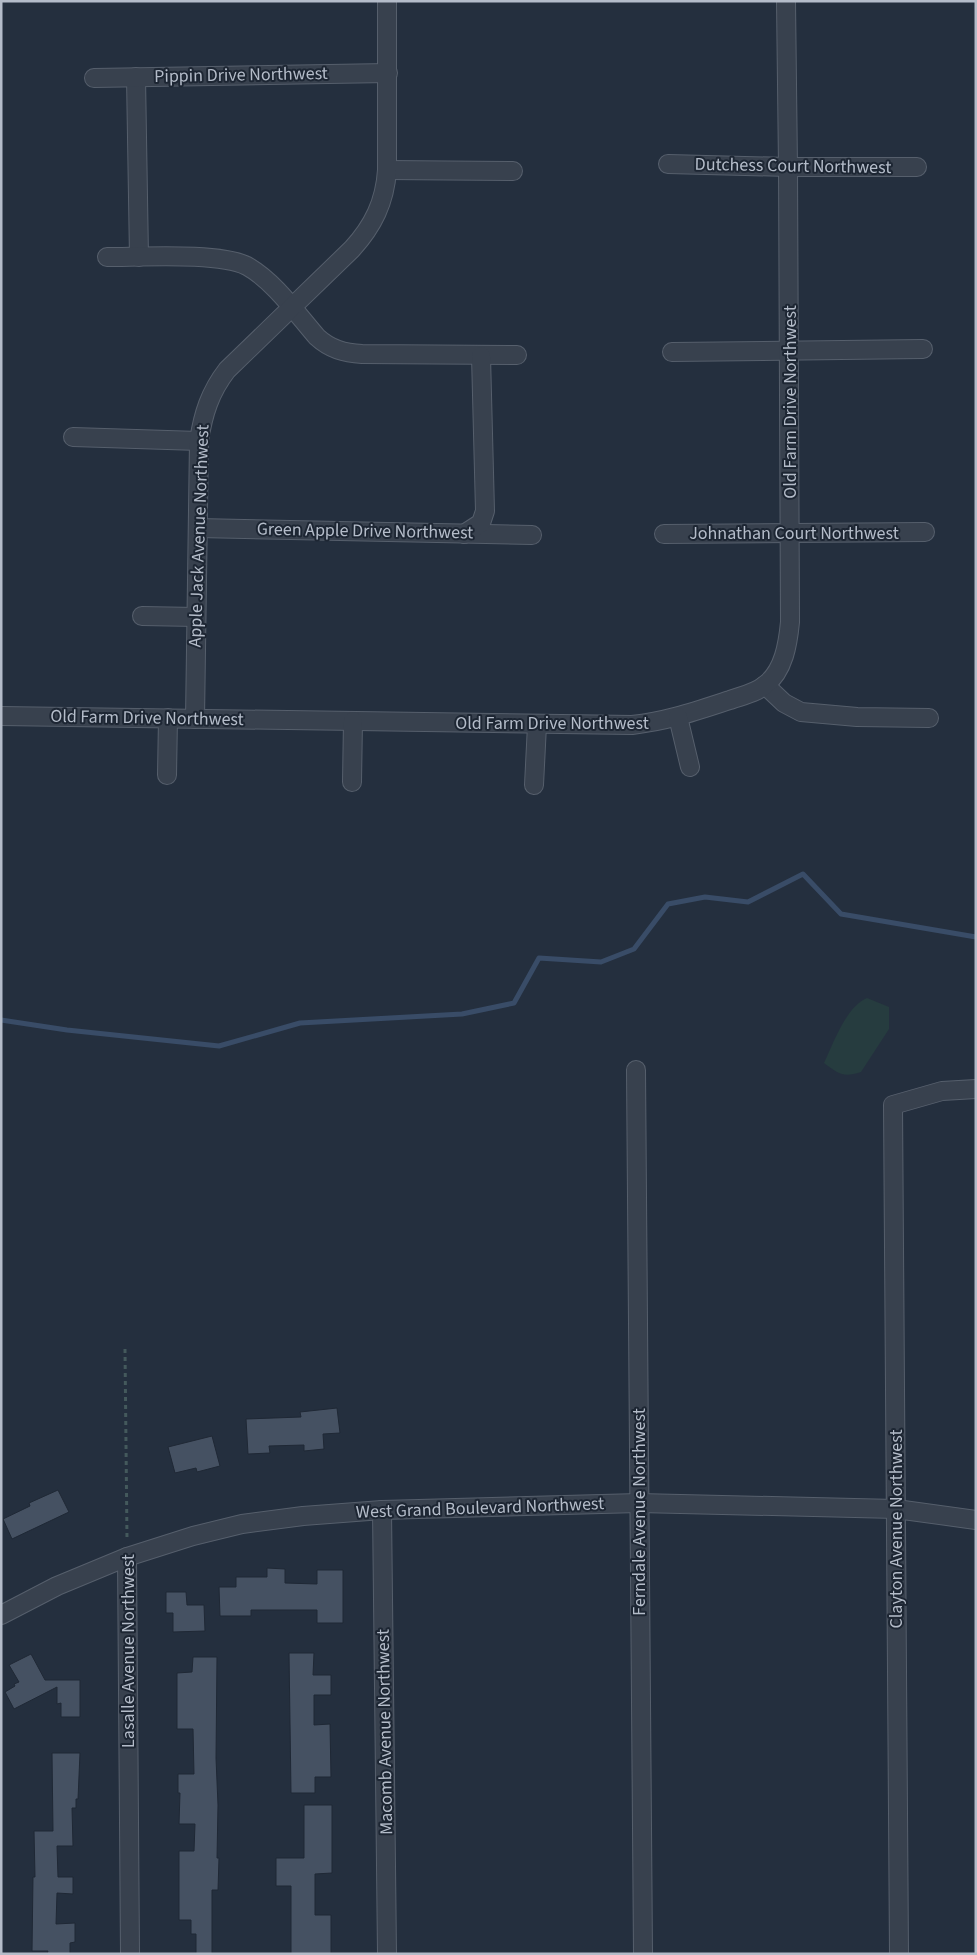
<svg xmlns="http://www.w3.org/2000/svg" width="977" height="1955" viewBox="0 0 977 1955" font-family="'Source Sans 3',sans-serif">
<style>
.green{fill:#263c3f}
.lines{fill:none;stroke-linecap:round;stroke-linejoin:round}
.stream{stroke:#394c67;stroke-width:5}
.building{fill:#455162;stroke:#1f2835}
.minor-casing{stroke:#565f6c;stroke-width:20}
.path{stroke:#44595c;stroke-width:3;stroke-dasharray:4 4;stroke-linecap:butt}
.minor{stroke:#38414e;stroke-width:18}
.labels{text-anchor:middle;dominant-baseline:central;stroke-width:4;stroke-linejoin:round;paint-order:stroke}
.street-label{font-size:18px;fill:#b4bcc9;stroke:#1d2633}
</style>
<rect width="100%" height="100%" fill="#242f3e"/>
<path class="green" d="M 867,998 L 889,1007 L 889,1029 L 861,1072 C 843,1078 839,1074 824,1063 C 834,1042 846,1007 867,998 Z"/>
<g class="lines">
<path class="stream" d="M 1,1020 L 67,1030 L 219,1046 L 300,1023 L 462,1014 L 514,1003 L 539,958 L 601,962 L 634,949 L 668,904 L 705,897 L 748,902 L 803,874 L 841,914 L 976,937"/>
</g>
<g class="building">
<path d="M 337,1408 L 340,1433 L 323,1434 L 324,1449 L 304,1451 L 304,1445 L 269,1446 L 270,1453 L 248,1454 L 246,1419 L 301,1417 L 300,1412 Z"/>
<path d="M 212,1436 L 220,1466 L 197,1472 L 196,1468 L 175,1473 L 168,1447 Z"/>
<path d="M 58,1490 L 69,1512 L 12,1539 L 3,1519 L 30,1506 L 29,1503 Z"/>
<path d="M 267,1568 L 285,1569 L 285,1583 L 317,1584 L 317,1570 L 343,1570 L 343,1623 L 317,1623 L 317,1610 L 251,1610 L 251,1616 L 220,1616 L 219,1587 L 236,1587 L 236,1577 L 267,1577 Z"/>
<path d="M 166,1592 L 186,1592 L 187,1605 L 204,1605 L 205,1631 L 173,1632 L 173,1613 L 166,1613 Z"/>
<path d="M 289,1653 L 314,1653 L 313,1675 L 331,1675 L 331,1695 L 314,1695 L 314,1725 L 330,1724 L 331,1777 L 315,1777 L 315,1793 L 291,1793 Z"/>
<path d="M 31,1654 L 45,1680 L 80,1680 L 80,1717 L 61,1717 L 61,1703 L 57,1704 L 57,1687 L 14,1709 L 5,1692 L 15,1686 L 14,1684 L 19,1682 L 9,1665 Z"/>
<path d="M 193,1657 L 217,1657 L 216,1758 L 218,1805 L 217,1858 L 219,1858 L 218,1890 L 212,1890 L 212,1954 L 196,1954 L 196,1934 L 191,1934 L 191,1920 L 179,1920 L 179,1851 L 194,1851 L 195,1824 L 179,1824 L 180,1793 L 178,1793 L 178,1774 L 194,1774 L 193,1729 L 177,1729 L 177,1673 L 192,1672 Z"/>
<path d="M 52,1753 L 80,1753 L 78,1799 L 76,1799 L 76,1808 L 72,1808 L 73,1846 L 57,1846 L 58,1877 L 73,1877 L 73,1894 L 57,1893 L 56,1924 L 75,1923 L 75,1942 L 70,1943 L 70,1954 L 47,1954 L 48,1951 L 32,1951 L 33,1877 L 35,1877 L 34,1831 L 53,1831 Z"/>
<path d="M 304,1805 L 332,1805 L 332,1873 L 315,1874 L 315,1915 L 331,1915 L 331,1954 L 291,1954 L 291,1886 L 276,1886 L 276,1858 L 304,1858 Z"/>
</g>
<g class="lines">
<defs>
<g id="minor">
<path d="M 136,77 L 139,257"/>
<path d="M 94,78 L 388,73"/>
<path d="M 668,164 L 788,167 L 917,167"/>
<path d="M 387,170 L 513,171"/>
<path d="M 107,257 C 141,257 220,252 247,266 C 274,281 297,314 317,337 C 330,349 344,353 362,354 L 517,355"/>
<path d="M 672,352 L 923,349"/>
<path d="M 73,437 L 199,441"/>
<path d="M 198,528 L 532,535"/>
<path d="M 464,534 L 481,523 L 485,511 L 481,356"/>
<path d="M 664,534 L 925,532"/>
<path d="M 142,616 L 196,617"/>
<path d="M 765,685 L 784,703 L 801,712 L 857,717 L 929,718"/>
<path d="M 1,716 L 632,725 C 668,721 696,711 730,700 C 741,696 756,693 765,685 C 784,671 788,643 790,622 L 788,167 L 786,1"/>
<path d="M 678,717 L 690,767"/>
<path d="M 195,719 L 199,441 C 203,414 210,392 227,370 L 352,249 C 373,226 385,202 387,170 L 387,1"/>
<path d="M 167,775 L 168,718"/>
<path d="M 352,782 L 353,721"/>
<path d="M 534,785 L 537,725"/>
<path d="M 636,1070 L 643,1954"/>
<path d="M 382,1510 L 387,1954"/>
<path d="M 127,1557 L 130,1954"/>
<path d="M 1,1615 L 57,1586 L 127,1557 L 193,1536 L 242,1524 L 303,1516 L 382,1510 L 639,1503 L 896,1509 L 976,1520"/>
<path d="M 899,1954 L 893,1105 L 942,1091 L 976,1089"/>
</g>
</defs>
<use href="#minor" class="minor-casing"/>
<path class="path" d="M 125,1349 L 127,1539"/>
<use href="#minor" class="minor"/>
</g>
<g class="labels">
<g class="street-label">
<text transform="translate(241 75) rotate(-1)">Pippin Drive Northwest</text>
<text transform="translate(793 166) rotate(1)">Dutchess Court Northwest</text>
<text transform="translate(790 402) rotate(-90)">Old Farm Drive Northwest</text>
<text transform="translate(365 531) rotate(1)">Green Apple Drive Northwest</text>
<text x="794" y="533">Johnathan Court Northwest</text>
<text transform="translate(199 536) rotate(-88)">Apple Jack Avenue Northwest</text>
<text transform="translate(147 718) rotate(1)">Old Farm Drive Northwest</text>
<text x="552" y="723">Old Farm Drive Northwest</text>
<text transform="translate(480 1508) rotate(-2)">West Grand Boulevard Northwest</text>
<text transform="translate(639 1512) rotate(-90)">Ferndale Avenue Northwest</text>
<text transform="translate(896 1529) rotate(-90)">Clayton Avenue Northwest</text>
<text transform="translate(128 1651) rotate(-90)">Lasalle Avenue Northwest</text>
<text transform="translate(385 1732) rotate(-91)">Macomb Avenue Northwest</text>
</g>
</g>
<rect width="977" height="1955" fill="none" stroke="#b4bcc9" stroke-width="5"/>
</svg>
